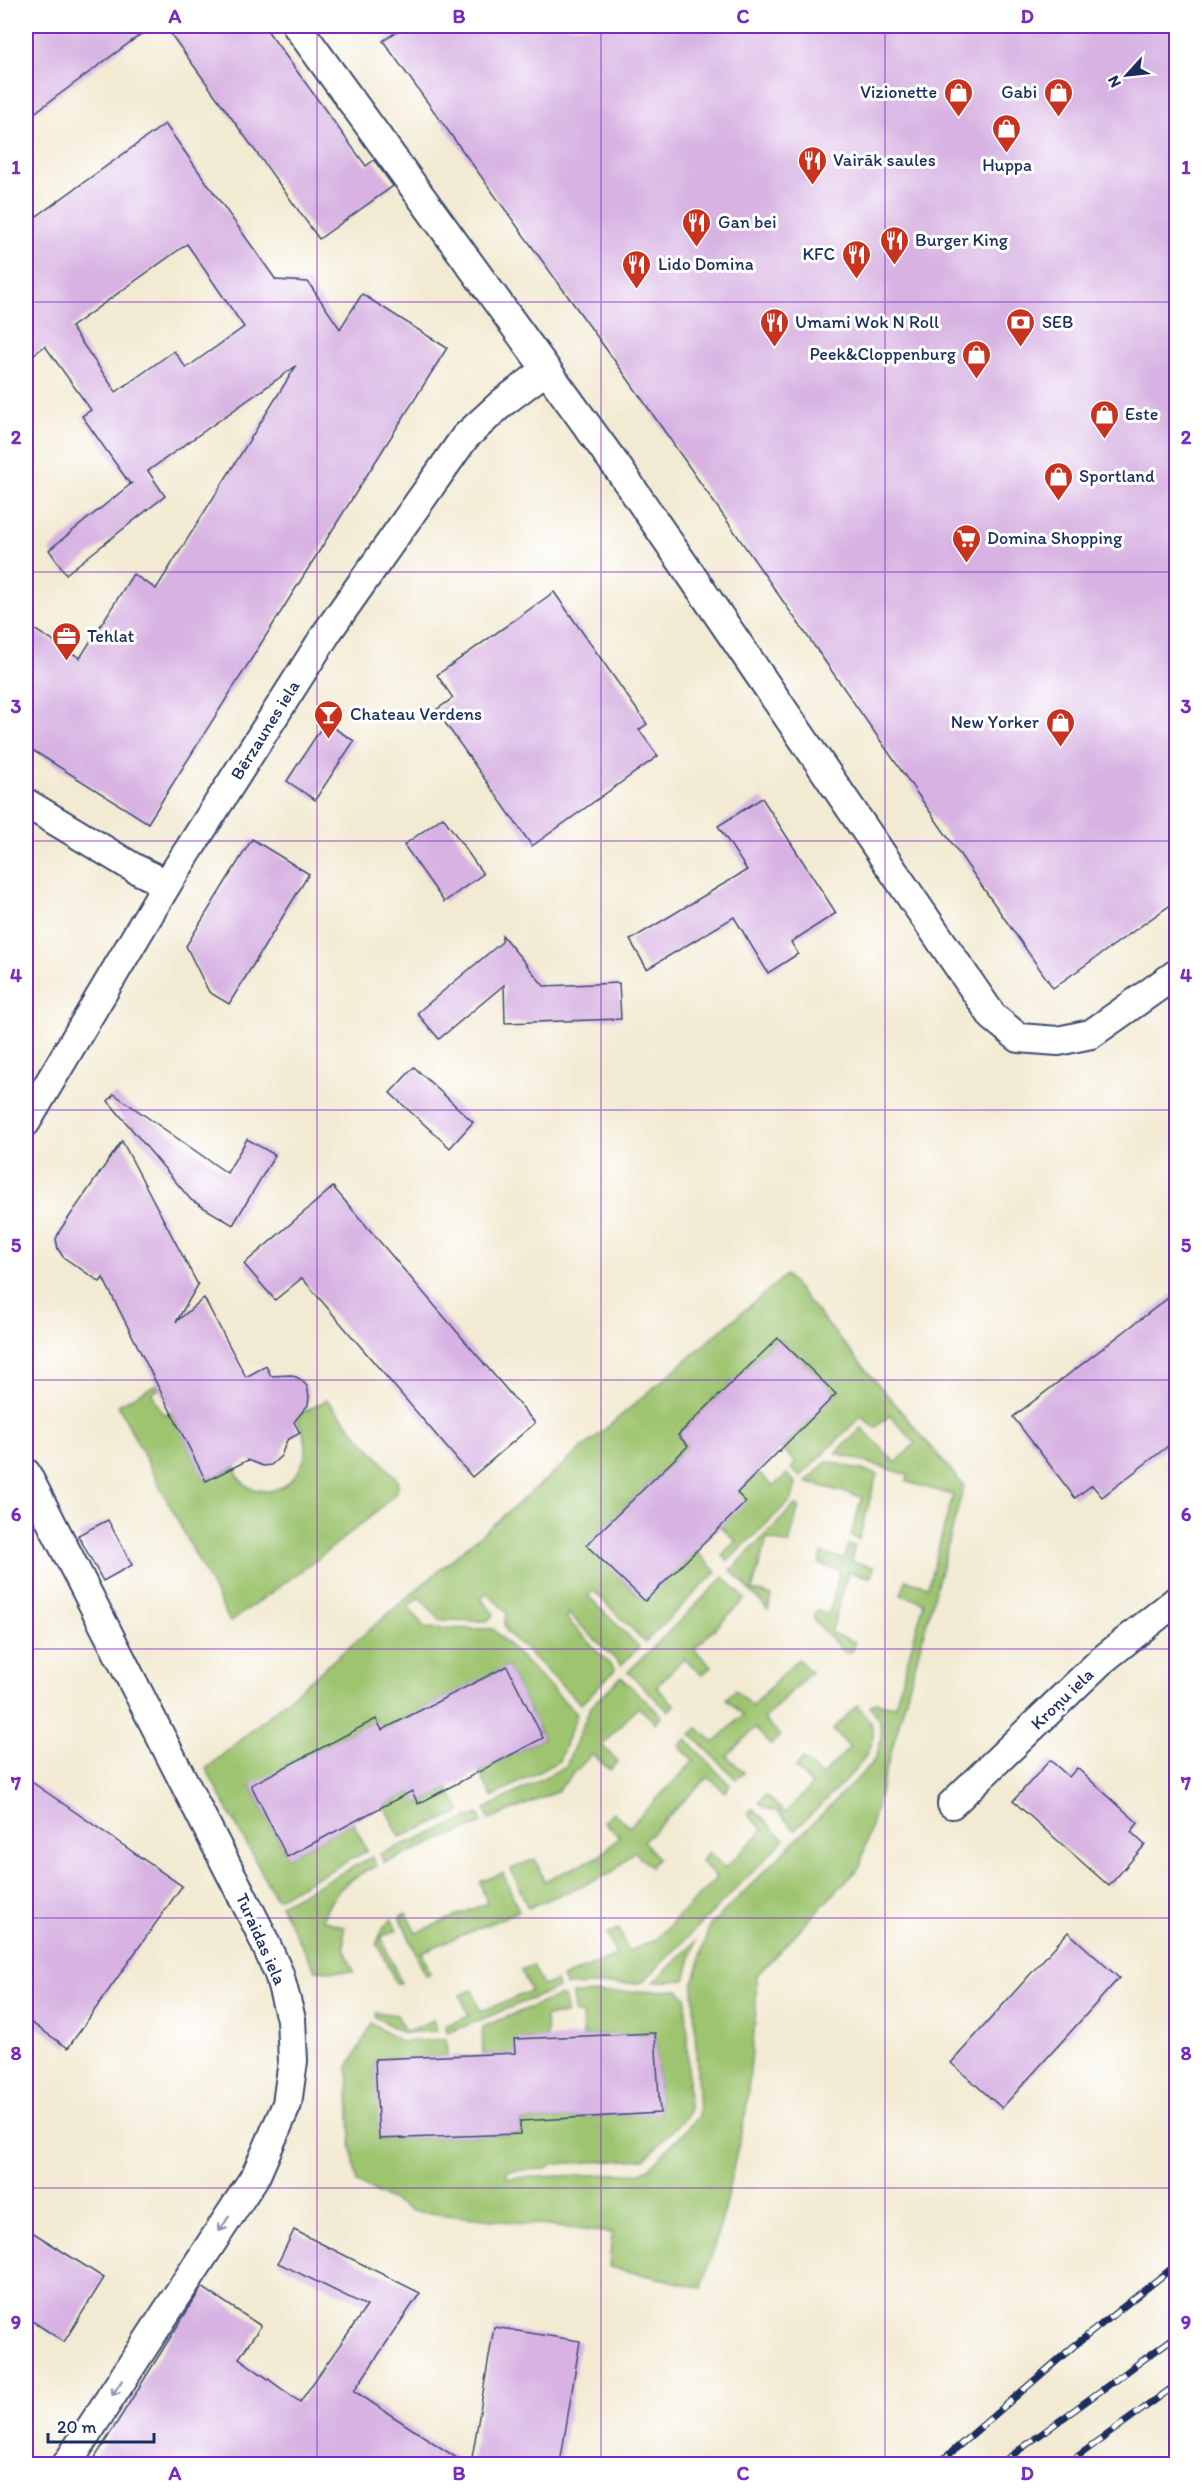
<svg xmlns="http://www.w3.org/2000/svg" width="1202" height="2490" viewBox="0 0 1202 2490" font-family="Itim,sans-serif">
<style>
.green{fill:#9ec46f;stroke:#5c7a66;stroke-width:1.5}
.building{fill:#d7b2e2;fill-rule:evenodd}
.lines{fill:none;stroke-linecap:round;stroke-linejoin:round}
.street-casing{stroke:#3b4b6f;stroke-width:32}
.street{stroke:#fff;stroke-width:28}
.rail-casing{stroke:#1b2f5e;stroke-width:7}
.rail{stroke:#fff;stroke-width:4.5;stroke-dasharray:14;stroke-linecap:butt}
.oneway{stroke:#8d97ae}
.grid{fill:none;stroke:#7b2cbf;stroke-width:1.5;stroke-opacity:0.55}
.labels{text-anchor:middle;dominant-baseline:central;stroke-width:6;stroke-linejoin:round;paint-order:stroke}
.poi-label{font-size:18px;fill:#1b2f5e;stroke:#fff;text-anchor:start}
.street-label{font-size:18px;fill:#1b2f5e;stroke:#fff}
.neatline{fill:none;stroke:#7b2cbf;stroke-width:2}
.grid-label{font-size:20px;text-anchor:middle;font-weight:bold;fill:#7b2cbf}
</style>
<rect width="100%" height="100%" fill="#fff"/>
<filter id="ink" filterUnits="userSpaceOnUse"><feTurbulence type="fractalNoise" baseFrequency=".0167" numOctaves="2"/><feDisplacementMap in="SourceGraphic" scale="12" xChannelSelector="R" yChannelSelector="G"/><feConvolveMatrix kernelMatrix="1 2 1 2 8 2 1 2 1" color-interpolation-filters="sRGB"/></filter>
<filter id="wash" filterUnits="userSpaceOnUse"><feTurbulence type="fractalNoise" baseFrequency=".008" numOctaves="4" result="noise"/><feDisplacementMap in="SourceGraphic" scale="24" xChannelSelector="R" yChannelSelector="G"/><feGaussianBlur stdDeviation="1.35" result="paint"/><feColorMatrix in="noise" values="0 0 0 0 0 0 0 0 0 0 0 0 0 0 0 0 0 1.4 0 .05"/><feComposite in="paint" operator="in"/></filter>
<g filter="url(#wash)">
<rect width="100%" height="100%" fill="#f2ead2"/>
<g class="green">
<path d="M 786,1275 L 964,1486 L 860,1866 L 756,1976 L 756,2010 L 746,2111 L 721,2223 L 702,2288 L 609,2267 L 612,2233 L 412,2211 L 357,2183 L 351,2142 L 348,2067 L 372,2024 L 402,2042 L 446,2039 L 447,2056 L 375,2059 L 380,2139 L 520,2134 L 520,2121 L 660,2113 L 655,2033 L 583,2036 L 582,2014 L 574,2014 L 573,1994 L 679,1990 L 686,1997 L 689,2113 L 645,2159 L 553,2164 L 546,2169 L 507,2171 L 507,2178 L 639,2173 L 649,2168 L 699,2116 L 693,1984 L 709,1927 L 871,1765 C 884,1746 885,1723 870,1706 L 875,1702 L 895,1706 L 924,1602 L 901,1595 L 906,1580 L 928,1586 L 953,1495 L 907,1482 L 908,1475 L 836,1453 L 862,1428 L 896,1463 L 915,1443 L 890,1415 L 875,1428 L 861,1416 L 800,1477 L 791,1468 L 796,1463 L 782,1448 L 836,1394 L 778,1338 L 678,1435 L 688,1446 L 587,1544 L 644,1601 L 696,1551 L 716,1572 L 645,1642 L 594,1591 L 588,1596 L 639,1647 L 621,1665 L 569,1614 L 566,1618 L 615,1670 L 581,1704 L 507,1632 L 504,1624 L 507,1613 L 487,1593 L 481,1599 L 494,1614 L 487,1621 L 440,1620 L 419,1597 L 408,1607 L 425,1628 L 493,1629 L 577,1714 L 559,1761 L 492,1797 L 479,1772 L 543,1738 L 507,1666 L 382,1730 L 376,1719 L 251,1786 L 287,1857 L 353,1822 L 367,1851 L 276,1899 L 206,1769 Z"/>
<path d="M 157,1384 L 159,1389 L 152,1393 L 163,1415 L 171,1411 L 206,1481 L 236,1466 L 237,1476 C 241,1480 245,1486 251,1488 C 278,1500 305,1474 306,1448 C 306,1436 301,1427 296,1416 L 327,1400 L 396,1478 L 398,1484 L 397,1492 L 374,1514 L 315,1561 L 230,1622 L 118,1405 Z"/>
<path d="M 827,1461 L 877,1474 L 859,1539 L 851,1536 L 862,1497 L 806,1482 Z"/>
<path d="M 758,1472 L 773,1486 L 787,1474 L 796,1483 L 792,1499 L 728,1561 L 722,1555 L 736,1541 L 721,1527 L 737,1493 Z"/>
<path d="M 795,1505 L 799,1506 L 789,1544 L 767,1539 L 752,1590 L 772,1596 L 768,1610 L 731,1570 Z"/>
<path d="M 848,1545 L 855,1546 L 851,1561 L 874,1567 L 871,1577 L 848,1572 L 831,1633 L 855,1642 L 853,1651 L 845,1653 L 814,1620 L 814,1614 L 817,1611 L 829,1614 L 840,1571 L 819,1564 L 822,1553 L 844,1559 Z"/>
<path d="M 724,1577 L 745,1599 L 694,1649 L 711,1666 L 702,1675 L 684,1658 L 656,1687 L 675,1705 L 668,1711 L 628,1672 Z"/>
<path d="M 798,1659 L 811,1672 L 764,1719 L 780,1735 L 771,1745 L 755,1728 L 727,1756 L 744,1773 L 736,1779 L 691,1734 L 698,1728 L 714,1743 L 743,1715 L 726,1699 L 735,1690 L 752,1706 Z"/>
<path d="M 621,1677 L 662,1716 L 656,1723 L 638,1707 L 602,1745 L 618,1762 L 610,1770 L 592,1754 L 556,1792 L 489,1820 L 485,1809 L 566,1766 L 591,1706 Z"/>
<path d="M 857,1705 C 866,1715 874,1724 873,1738 C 872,1762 813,1811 795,1830 L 777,1811 L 765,1808 L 759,1802 L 766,1795 L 785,1813 L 812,1785 L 795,1768 L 803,1759 L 822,1776 L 850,1747 L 833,1730 Z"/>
<path d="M 686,1739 L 730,1785 L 725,1792 L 708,1777 L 643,1842 L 658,1858 L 650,1867 L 634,1851 L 612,1873 L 528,1908 L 511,1869 L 535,1859 L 544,1881 L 600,1856 L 619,1837 L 604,1821 L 613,1812 L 629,1827 L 694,1761 L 679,1746 Z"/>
<path d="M 448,1788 L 461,1812 L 400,1837 L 384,1806 L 412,1791 L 419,1804 Z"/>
<path d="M 753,1808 L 784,1840 L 645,1980 L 640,1983 L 566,1986 L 562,1978 L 616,1956 L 607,1934 L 619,1929 L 628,1951 L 655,1940 L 716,1878 L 701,1861 L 709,1852 L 725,1868 L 763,1830 L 747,1814 Z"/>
<path d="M 479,1814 L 482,1823 L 384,1863 L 380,1854 Z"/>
<path d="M 372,1857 L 376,1866 C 347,1880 334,1889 322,1920 L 344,1927 L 344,1948 L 354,1972 L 315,1970 L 280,1905 Z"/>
<path d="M 503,1873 L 519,1911 L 422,1952 L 430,1973 L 425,1975 L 400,1916 L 406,1913 L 416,1933 L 487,1903 L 480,1882 Z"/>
<path d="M 392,1919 L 397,1930 L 381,1937 L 401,1983 L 396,1983 L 377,1943 L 383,1928 Z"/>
<path d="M 695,1942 L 685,1980 L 654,1982 Z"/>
<path d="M 533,1965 L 543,1986 L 556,1981 L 558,1988 L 448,2033 L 445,2026 L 469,2016 L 460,1995 L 472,1990 L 481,2012 L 531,1991 L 521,1970 Z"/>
<path d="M 559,1996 L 565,1998 L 566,2014 L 546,2016 L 547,2038 L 515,2039 L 515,2053 L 483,2054 L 482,2027 Z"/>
<path d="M 376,2012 L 397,2015 L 405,2032 L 433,2020 L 437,2031 L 404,2033 L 375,2017 Z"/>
</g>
<g id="blocks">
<g class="building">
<path d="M 40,26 L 152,26 L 26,119 L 26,36 Z"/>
<path d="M 165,26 L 264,26 L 366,166 L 374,160 L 393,186 L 319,239 Z"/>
<path d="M 405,26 L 1176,26 L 1176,901 L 1053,988 L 630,382 L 383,41 Z"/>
<path d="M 165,124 L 276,280 L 308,282 L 340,329 L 362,294 L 447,348 L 148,823 L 26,746 L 26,624 L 80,658 L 133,574 L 156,589 L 296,366 L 148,471 L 165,496 L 66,574 L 49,550 L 132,483 L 130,484 L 82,416 L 91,410 L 45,346 L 26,360 L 26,224 ZM 187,244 L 244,327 L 186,368 L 174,351 L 116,392 L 71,327 Z"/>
<path d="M 554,592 L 647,724 L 639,730 L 658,756 L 532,846 L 436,710 L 453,698 L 437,675 Z"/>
<path d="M 325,722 L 354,741 L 315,800 L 287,781 Z"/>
<path d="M 762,798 L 836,913 L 791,942 L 798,954 L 768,973 L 734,917 L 647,969 L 630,940 L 747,870 L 718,826 Z"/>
<path d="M 443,817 L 483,874 L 444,902 L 404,845 Z"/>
<path d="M 252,839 L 309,874 L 229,1004 L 209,992 L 186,946 Z"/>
<path d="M 502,935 L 544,986 L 619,983 L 621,1019 L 505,1023 L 504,985 L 439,1039 L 417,1013 L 502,942 Z"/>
<path d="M 414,1067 L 473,1122 L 450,1148 L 390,1093 Z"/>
<path d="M 114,1094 L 227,1173 L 247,1139 L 275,1155 L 233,1225 L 191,1200 L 108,1101 Z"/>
<path d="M 122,1141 L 198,1285 L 176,1322 L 204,1298 L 246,1377 L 266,1366 L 271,1376 L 292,1375 L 300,1379 L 307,1386 L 309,1396 L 308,1405 L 294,1422 L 300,1433 L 287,1440 L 281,1456 L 271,1465 L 263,1466 L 248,1460 L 206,1481 L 103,1278 L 100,1282 L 63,1257 L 58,1249 L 56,1239 L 60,1230 Z"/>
<path d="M 333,1187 L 535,1423 L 472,1477 L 302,1278 L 275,1300 L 244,1264 Z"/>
<path d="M 1176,1292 L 1176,1440 L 1102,1497 L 1092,1485 L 1075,1498 L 1013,1417 Z"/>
<path d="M 778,1338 L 836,1394 L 737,1493 L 746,1502 L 645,1601 L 586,1545 L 688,1446 L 678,1435 Z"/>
<path d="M 108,1520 L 132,1565 L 103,1581 L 78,1535 Z"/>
<path d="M 507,1666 L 543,1738 L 418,1804 L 412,1791 L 287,1857 L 251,1785 L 376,1719 L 382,1730 Z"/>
<path d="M 1050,1760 L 1069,1777 L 1077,1768 L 1138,1823 L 1131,1832 L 1145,1845 L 1109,1886 L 1013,1801 Z"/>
<path d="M 26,1778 L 182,1886 L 68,2048 L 26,2019 Z"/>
<path d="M 1068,1932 L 1119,1978 L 1002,2108 L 951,2063 Z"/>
<path d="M 655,2033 L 660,2113 L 520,2121 L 520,2134 L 379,2139 L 375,2059 L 515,2053 L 514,2039 Z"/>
<path d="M 26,2228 L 104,2278 L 64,2342 L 26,2317 Z"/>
<path d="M 294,2230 L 420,2293 L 354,2391 L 466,2464 L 91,2464 L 202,2287 L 261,2326 L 239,2358 L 300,2402 L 367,2306 L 278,2263 Z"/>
<path d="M 494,2327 L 580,2341 L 560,2464 L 471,2464 Z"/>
</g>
</g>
</g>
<g filter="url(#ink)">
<use href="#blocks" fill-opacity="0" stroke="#3b4b6f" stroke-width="1.5"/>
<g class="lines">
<defs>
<g id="street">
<path d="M 297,26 L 620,471 L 993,1017 L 1019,1038 L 1058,1041 L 1091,1034 L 1176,974"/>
<path d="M 26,803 L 134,868 L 167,884"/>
<path d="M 26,1122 L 167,884 L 328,631 L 465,437 L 502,403 L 546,370"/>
<path d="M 26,1473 L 258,1927 L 279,1974 L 291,2019 L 293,2061 L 287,2104 L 256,2175 L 67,2464"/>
<path d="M 952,1804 L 1101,1661 L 1176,1601"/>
</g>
</defs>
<use href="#street" class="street-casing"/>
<use href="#street" class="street"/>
<defs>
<g id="rail">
<path d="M 938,2464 L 1074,2346 L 1176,2265"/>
<path d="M 1000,2464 L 1176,2336"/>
<path d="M 1067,2464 L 1176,2385"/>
</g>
</defs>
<use href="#rail" class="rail-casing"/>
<use href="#rail" class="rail"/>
</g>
<defs><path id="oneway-shaft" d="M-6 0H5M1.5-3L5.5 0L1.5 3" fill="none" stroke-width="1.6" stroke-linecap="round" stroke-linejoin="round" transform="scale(1.5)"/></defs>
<g class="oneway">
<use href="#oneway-shaft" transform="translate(224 2224) rotate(123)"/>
<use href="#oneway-shaft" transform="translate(117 2388) rotate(123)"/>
</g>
</g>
<path class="grid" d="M 317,26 L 317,2464M 601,26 L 601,2464M 885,26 L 885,2464M 26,302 L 1176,302M 26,572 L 1176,572M 26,841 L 1176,841M 26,1110 L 1176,1110M 26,1380 L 1176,1380M 26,1649 L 1176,1649M 26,1918 L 1176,1918M 26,2188 L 1176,2188"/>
<defs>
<symbol id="shop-pin" viewBox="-11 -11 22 30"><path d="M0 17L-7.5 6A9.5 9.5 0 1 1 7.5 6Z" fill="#c8321e" stroke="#fff"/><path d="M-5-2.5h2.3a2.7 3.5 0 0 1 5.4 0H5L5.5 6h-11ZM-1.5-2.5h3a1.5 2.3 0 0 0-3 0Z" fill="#fff"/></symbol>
<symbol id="restaurant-pin" viewBox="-11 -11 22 30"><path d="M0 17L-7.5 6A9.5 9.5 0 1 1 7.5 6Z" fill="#c8321e" stroke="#fff"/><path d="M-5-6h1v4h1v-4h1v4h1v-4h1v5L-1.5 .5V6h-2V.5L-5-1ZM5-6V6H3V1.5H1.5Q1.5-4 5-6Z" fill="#fff"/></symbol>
<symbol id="bank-pin" viewBox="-11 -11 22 30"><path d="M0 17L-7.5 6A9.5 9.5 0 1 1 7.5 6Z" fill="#c8321e" stroke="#fff"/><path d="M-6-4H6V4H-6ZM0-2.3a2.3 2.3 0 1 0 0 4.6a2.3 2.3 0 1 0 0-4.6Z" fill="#fff"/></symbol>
<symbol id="supermarket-pin" viewBox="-11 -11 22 30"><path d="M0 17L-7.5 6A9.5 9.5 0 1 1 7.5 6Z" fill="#c8321e" stroke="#fff"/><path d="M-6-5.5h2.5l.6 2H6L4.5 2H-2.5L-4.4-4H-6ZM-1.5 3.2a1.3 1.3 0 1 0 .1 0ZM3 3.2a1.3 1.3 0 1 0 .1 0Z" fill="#fff"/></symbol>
<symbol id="office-pin" viewBox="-11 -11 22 30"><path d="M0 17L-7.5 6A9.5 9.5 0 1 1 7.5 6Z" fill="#c8321e" stroke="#fff"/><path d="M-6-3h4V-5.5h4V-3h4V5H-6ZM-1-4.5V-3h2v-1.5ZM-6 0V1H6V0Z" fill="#fff"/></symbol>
<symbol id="bar-pin" viewBox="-11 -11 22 30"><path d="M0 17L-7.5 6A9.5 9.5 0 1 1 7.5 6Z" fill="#c8321e" stroke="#fff"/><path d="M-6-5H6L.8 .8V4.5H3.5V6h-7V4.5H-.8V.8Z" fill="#fff"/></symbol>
</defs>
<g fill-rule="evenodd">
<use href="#shop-pin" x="942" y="76" width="33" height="45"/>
<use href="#shop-pin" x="1042" y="76" width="33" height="45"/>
<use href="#shop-pin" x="990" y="112" width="33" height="45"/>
<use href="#restaurant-pin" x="796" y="144" width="33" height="45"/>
<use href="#restaurant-pin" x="680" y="206" width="33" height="45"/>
<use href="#restaurant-pin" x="878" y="224" width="33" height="45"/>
<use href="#restaurant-pin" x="840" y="238" width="33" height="45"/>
<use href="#restaurant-pin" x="620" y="248" width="33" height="45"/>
<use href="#restaurant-pin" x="758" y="306" width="33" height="45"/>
<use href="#bank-pin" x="1004" y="306" width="33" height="45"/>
<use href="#shop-pin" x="960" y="338" width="33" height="45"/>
<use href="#shop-pin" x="1088" y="398" width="33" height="45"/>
<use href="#shop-pin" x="1042" y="460" width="33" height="45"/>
<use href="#supermarket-pin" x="950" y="522" width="33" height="45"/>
<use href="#office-pin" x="50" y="620" width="33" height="45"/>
<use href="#bar-pin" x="312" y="698" width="33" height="45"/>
<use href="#shop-pin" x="1044" y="706" width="33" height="45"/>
</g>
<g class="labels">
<g class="poi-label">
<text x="937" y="92" text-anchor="end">Vizionette</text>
<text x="1037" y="92" text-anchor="end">Gabi</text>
<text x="833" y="160">Vairāk saules</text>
<text x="1007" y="165" text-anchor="middle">Huppa</text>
<text x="718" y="222">Gan bei</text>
<text x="915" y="240">Burger King</text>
<text x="835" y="254" text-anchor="end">KFC</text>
<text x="658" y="264">Lido Domina</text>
<text x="795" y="322">Umami Wok N Roll</text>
<text x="1042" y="322">SEB</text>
<text x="956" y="354" text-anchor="end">Peek&amp;Cloppenburg</text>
<text x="1125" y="414">Este</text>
<text x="1079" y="476">Sportland</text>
<text x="987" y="538">Domina Shopping</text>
<text x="87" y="636">Tehlat</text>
<text x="350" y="714">Chateau Verdens</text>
<text x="1039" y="722" text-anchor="end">New Yorker</text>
</g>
<g class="street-label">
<text transform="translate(265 730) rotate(-58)">Bērzaunes iela</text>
<text transform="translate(1062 1699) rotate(-44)">Kroņu iela</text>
<text transform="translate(261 1939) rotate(66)">Turaidas iela</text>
</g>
</g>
<rect width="1202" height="2490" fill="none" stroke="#fff" stroke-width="66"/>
<g transform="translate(1127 75) rotate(243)" stroke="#ffffff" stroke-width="4.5" paint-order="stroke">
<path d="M0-4.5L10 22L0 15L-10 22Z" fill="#1b2f5e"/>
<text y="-9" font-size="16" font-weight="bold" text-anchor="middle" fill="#1b2f5e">N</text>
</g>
<path d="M48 2433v9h106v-9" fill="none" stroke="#1b2f5e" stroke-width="3"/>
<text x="57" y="2433" font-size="18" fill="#1b2f5e" stroke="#ffffff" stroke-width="4.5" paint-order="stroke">20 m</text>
<rect x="33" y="33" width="1136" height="2424" class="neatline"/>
<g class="grid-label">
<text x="175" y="23">A</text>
<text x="459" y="23">B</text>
<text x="743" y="23">C</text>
<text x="1027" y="23">D</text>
<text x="16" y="174">1</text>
<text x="1186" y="174">1</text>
<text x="16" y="444">2</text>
<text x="1186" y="444">2</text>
<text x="16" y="713">3</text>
<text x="1186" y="713">3</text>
<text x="16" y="982">4</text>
<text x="1186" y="982">4</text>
<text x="16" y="1252">5</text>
<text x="1186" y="1252">5</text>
<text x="16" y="1521">6</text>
<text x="1186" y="1521">6</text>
<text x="16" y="1790">7</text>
<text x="1186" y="1790">7</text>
<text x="16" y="2060">8</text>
<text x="1186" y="2060">8</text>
<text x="16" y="2329">9</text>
<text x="1186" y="2329">9</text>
<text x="175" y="2480">A</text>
<text x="459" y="2480">B</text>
<text x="743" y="2480">C</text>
<text x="1027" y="2480">D</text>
</g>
</svg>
